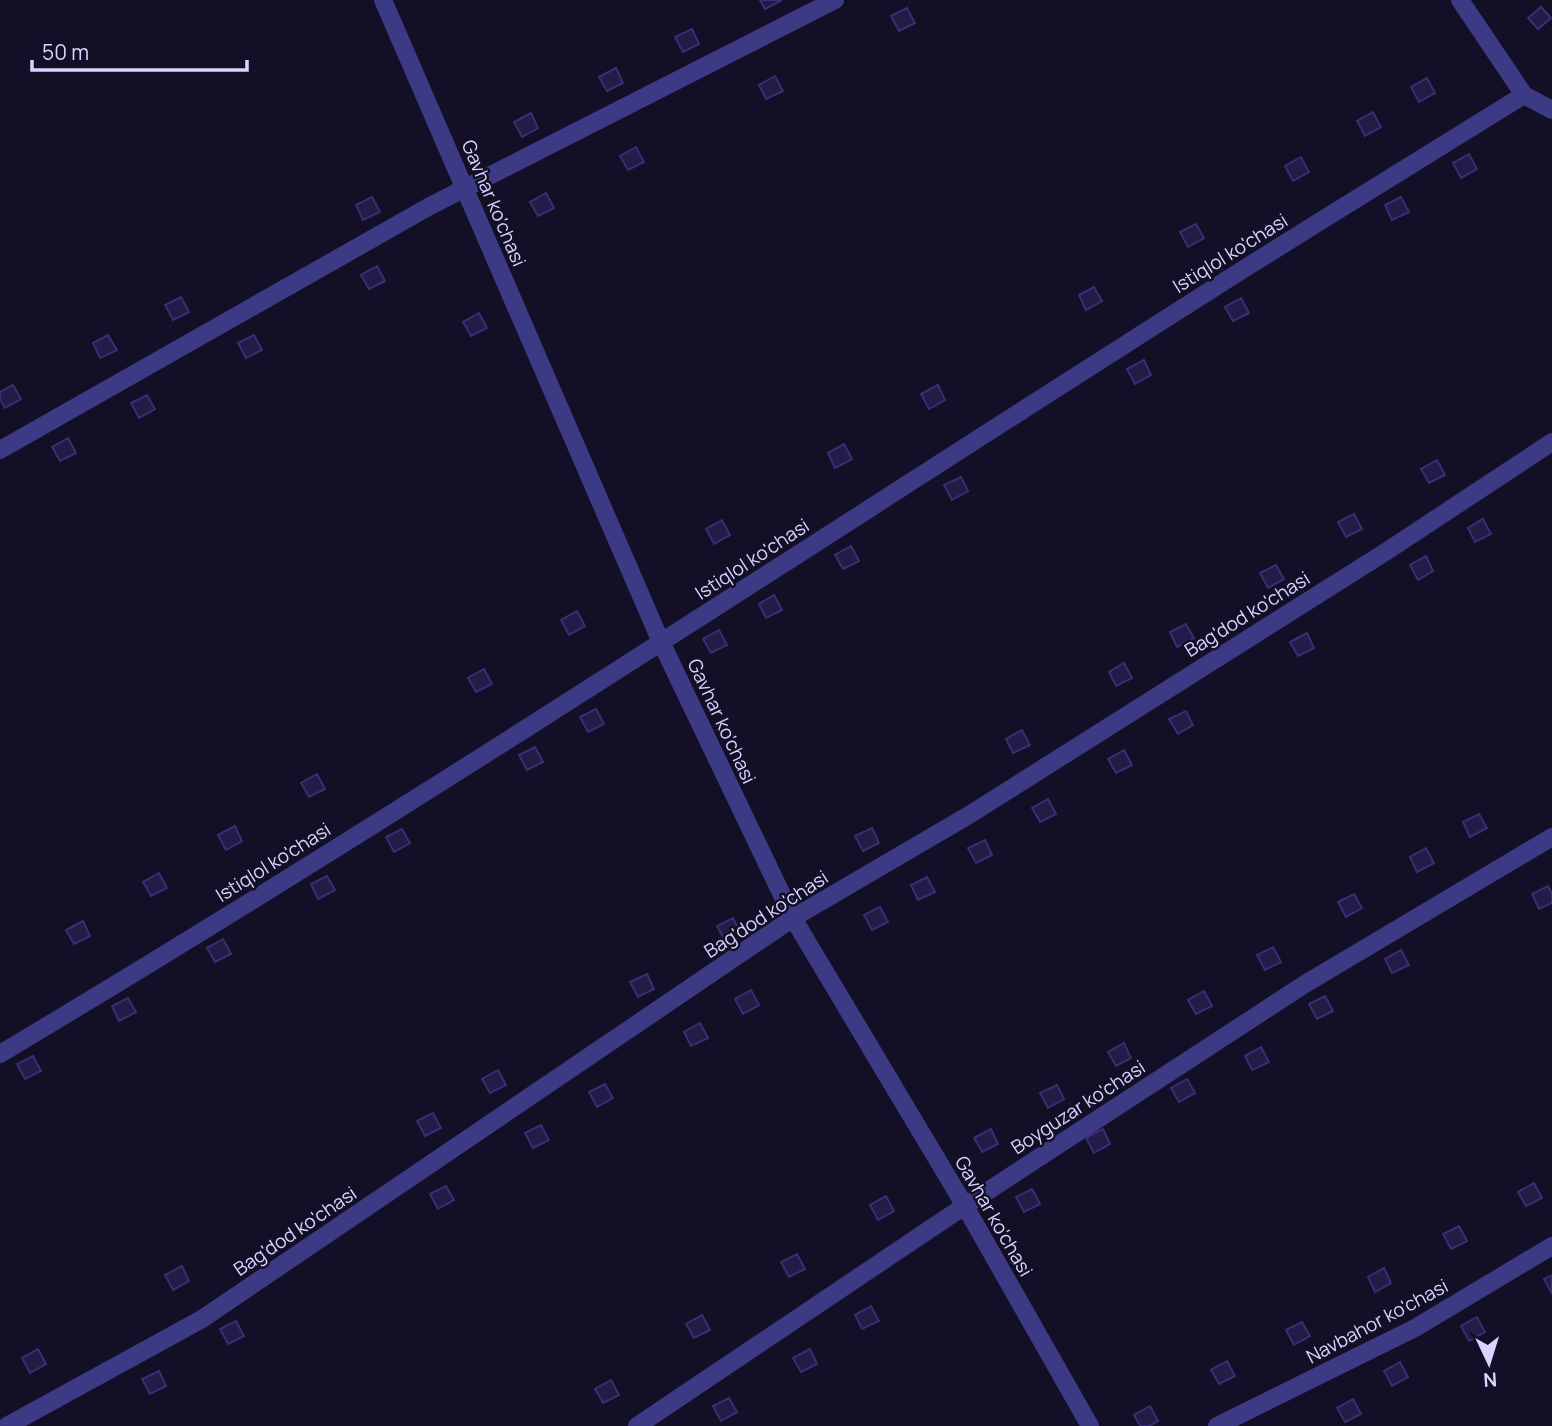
<svg xmlns="http://www.w3.org/2000/svg" width="1552" height="1426" viewBox="0 0 1552 1426" font-family="Manrope,sans-serif">
<style>
.building{fill:#241b47;stroke:#3b2d73;stroke-width:2}
.lines{fill:none;stroke-linecap:round;stroke-linejoin:round}
.minor{stroke:#3d3a85;stroke-width:18}
.labels{text-anchor:middle;dominant-baseline:central;stroke-width:5;stroke-linejoin:round;paint-order:stroke}
.street-label{font-size:19px;fill:#d9d4ff;stroke:#130f26}
</style>
<rect width="100%" height="100%" fill="#130f26"/>
<g class="building">
<path d="M 760,0 L 781,0 L 781,1 L 765,9 Z"/>
<path d="M 1541,7 L 1551,18 L 1538,29 L 1528,18 Z"/>
<path d="M 907,8 L 915,23 L 899,31 L 891,16 Z"/>
<path d="M 692,29 L 699,44 L 683,52 L 675,37 Z"/>
<path d="M 616,68 L 623,83 L 607,91 L 599,77 Z"/>
<path d="M 775,76 L 783,91 L 766,99 L 759,85 Z"/>
<path d="M 1427,78 L 1435,93 L 1419,102 L 1411,87 Z"/>
<path d="M 1373,112 L 1381,127 L 1365,136 L 1357,121 Z"/>
<path d="M 531,113 L 538,128 L 522,137 L 514,122 Z"/>
<path d="M 636,147 L 644,162 L 628,170 L 620,156 Z"/>
<path d="M 1469,154 L 1477,169 L 1461,178 L 1453,163 Z"/>
<path d="M 1301,157 L 1309,172 L 1293,181 L 1285,166 Z"/>
<path d="M 546,193 L 554,208 L 538,216 L 530,202 Z"/>
<path d="M 372,197 L 380,212 L 363,220 L 356,205 Z"/>
<path d="M 1401,197 L 1409,212 L 1392,220 L 1385,205 Z"/>
<path d="M 1196,224 L 1204,238 L 1188,247 L 1180,232 Z"/>
<path d="M 377,266 L 385,281 L 369,289 L 361,275 Z"/>
<path d="M 1094,287 L 1102,301 L 1086,310 L 1079,295 Z"/>
<path d="M 181,297 L 189,312 L 173,320 L 165,305 Z"/>
<path d="M 1241,298 L 1249,313 L 1233,321 L 1225,307 Z"/>
<path d="M 479,313 L 487,328 L 471,336 L 463,322 Z"/>
<path d="M 108,335 L 117,350 L 100,358 L 93,343 Z"/>
<path d="M 254,335 L 262,350 L 246,358 L 238,343 Z"/>
<path d="M 1144,360 L 1151,375 L 1135,384 L 1127,369 Z"/>
<path d="M 13,385 L 21,399 L 5,408 L 0,399 L 0,392 Z"/>
<path d="M 938,385 L 945,400 L 929,409 L 921,394 Z"/>
<path d="M 147,395 L 155,409 L 139,418 L 131,403 Z"/>
<path d="M 68,438 L 76,453 L 60,461 L 52,447 Z"/>
<path d="M 844,444 L 852,459 L 835,468 L 828,453 Z"/>
<path d="M 1437,460 L 1445,475 L 1429,483 L 1421,469 Z"/>
<path d="M 961,477 L 968,491 L 952,500 L 944,485 Z"/>
<path d="M 1354,514 L 1362,529 L 1346,537 L 1338,522 Z"/>
<path d="M 1483,519 L 1491,534 L 1475,542 L 1468,528 Z"/>
<path d="M 722,520 L 730,535 L 714,544 L 706,529 Z"/>
<path d="M 851,546 L 859,561 L 843,569 L 835,555 Z"/>
<path d="M 1426,556 L 1433,571 L 1418,580 L 1410,565 Z"/>
<path d="M 1276,565 L 1284,579 L 1268,588 L 1260,573 Z"/>
<path d="M 774,595 L 782,610 L 766,618 L 759,604 Z"/>
<path d="M 577,611 L 585,626 L 569,635 L 561,620 Z"/>
<path d="M 1186,624 L 1194,638 L 1177,647 L 1170,632 Z"/>
<path d="M 719,630 L 727,645 L 711,653 L 703,639 Z"/>
<path d="M 1307,633 L 1314,648 L 1298,656 L 1290,642 Z"/>
<path d="M 1124,663 L 1132,678 L 1116,686 L 1109,672 Z"/>
<path d="M 484,669 L 492,684 L 476,692 L 468,678 Z"/>
<path d="M 596,709 L 604,724 L 588,732 L 580,717 Z"/>
<path d="M 1186,711 L 1193,725 L 1178,734 L 1169,719 Z"/>
<path d="M 1022,730 L 1030,745 L 1013,753 L 1006,739 Z"/>
<path d="M 535,747 L 543,762 L 527,770 L 519,755 Z"/>
<path d="M 1124,750 L 1132,765 L 1116,773 L 1108,759 Z"/>
<path d="M 317,774 L 325,789 L 309,797 L 301,783 Z"/>
<path d="M 1048,799 L 1056,814 L 1040,822 L 1032,808 Z"/>
<path d="M 1479,814 L 1487,828 L 1470,837 L 1463,822 Z"/>
<path d="M 235,826 L 242,841 L 226,850 L 218,835 Z"/>
<path d="M 872,828 L 879,843 L 863,851 L 855,836 Z"/>
<path d="M 402,829 L 410,843 L 394,852 L 386,837 Z"/>
<path d="M 985,840 L 992,855 L 976,863 L 968,848 Z"/>
<path d="M 1426,848 L 1434,863 L 1417,872 L 1410,857 Z"/>
<path d="M 159,873 L 167,888 L 151,896 L 143,882 Z"/>
<path d="M 327,876 L 335,890 L 318,899 L 311,884 Z"/>
<path d="M 927,877 L 935,892 L 918,900 L 911,885 Z"/>
<path d="M 1548,886 L 1552,894 L 1552,903 L 1539,909 L 1532,894 Z"/>
<path d="M 1354,894 L 1362,908 L 1346,917 L 1338,902 Z"/>
<path d="M 880,907 L 888,922 L 872,930 L 864,915 Z"/>
<path d="M 733,918 L 741,933 L 725,941 L 717,926 Z"/>
<path d="M 83,921 L 90,936 L 74,944 L 66,930 Z"/>
<path d="M 223,939 L 231,954 L 215,962 L 207,948 Z"/>
<path d="M 1273,947 L 1281,962 L 1265,970 L 1257,955 Z"/>
<path d="M 1401,950 L 1409,965 L 1392,973 L 1385,959 Z"/>
<path d="M 647,974 L 654,989 L 638,997 L 630,982 Z"/>
<path d="M 751,990 L 759,1005 L 743,1014 L 735,999 Z"/>
<path d="M 1204,991 L 1212,1006 L 1196,1014 L 1188,1000 Z"/>
<path d="M 1325,996 L 1333,1011 L 1317,1019 L 1309,1004 Z"/>
<path d="M 128,998 L 136,1012 L 119,1021 L 112,1006 Z"/>
<path d="M 700,1023 L 708,1038 L 691,1046 L 684,1032 Z"/>
<path d="M 1124,1043 L 1131,1058 L 1116,1066 L 1108,1052 Z"/>
<path d="M 1261,1047 L 1269,1062 L 1252,1070 L 1245,1056 Z"/>
<path d="M 33,1056 L 41,1071 L 25,1079 L 17,1064 Z"/>
<path d="M 498,1070 L 506,1085 L 490,1093 L 482,1079 Z"/>
<path d="M 1187,1079 L 1195,1093 L 1179,1102 L 1171,1088 Z"/>
<path d="M 605,1084 L 613,1098 L 597,1107 L 589,1092 Z"/>
<path d="M 1057,1085 L 1064,1099 L 1048,1108 L 1040,1093 Z"/>
<path d="M 433,1113 L 441,1128 L 425,1136 L 417,1121 Z"/>
<path d="M 541,1125 L 549,1140 L 533,1148 L 525,1133 Z"/>
<path d="M 991,1129 L 998,1144 L 982,1152 L 974,1138 Z"/>
<path d="M 1103,1129 L 1110,1144 L 1094,1153 L 1086,1138 Z"/>
<path d="M 1534,1183 L 1542,1198 L 1526,1206 L 1518,1192 Z"/>
<path d="M 446,1186 L 454,1200 L 438,1209 L 430,1194 Z"/>
<path d="M 1032,1189 L 1040,1204 L 1024,1212 L 1016,1197 Z"/>
<path d="M 886,1196 L 894,1211 L 878,1220 L 870,1205 Z"/>
<path d="M 1459,1226 L 1467,1241 L 1451,1249 L 1443,1234 Z"/>
<path d="M 797,1254 L 805,1269 L 789,1277 L 781,1262 Z"/>
<path d="M 182,1266 L 189,1281 L 173,1290 L 165,1275 Z"/>
<path d="M 1384,1268 L 1391,1283 L 1375,1292 L 1368,1277 Z"/>
<path d="M 1552,1275 L 1552,1294 L 1544,1279 Z"/>
<path d="M 871,1306 L 879,1321 L 862,1329 L 855,1315 Z"/>
<path d="M 702,1315 L 710,1330 L 694,1338 L 686,1324 Z"/>
<path d="M 1477,1317 L 1485,1332 L 1469,1341 L 1461,1326 Z"/>
<path d="M 236,1321 L 244,1336 L 228,1344 L 220,1329 Z"/>
<path d="M 1302,1322 L 1310,1336 L 1294,1345 L 1286,1330 Z"/>
<path d="M 38,1349 L 46,1364 L 30,1373 L 22,1358 Z"/>
<path d="M 810,1349 L 817,1364 L 801,1372 L 793,1358 Z"/>
<path d="M 1227,1361 L 1235,1376 L 1219,1384 L 1211,1370 Z"/>
<path d="M 1400,1362 L 1408,1377 L 1392,1386 L 1384,1371 Z"/>
<path d="M 159,1371 L 166,1386 L 150,1394 L 142,1379 Z"/>
<path d="M 611,1380 L 619,1395 L 603,1403 L 595,1389 Z"/>
<path d="M 729,1398 L 737,1412 L 721,1421 L 713,1406 Z"/>
<path d="M 1353,1399 L 1361,1414 L 1345,1422 L 1337,1408 Z"/>
<path d="M 1150,1406 L 1158,1421 L 1149,1426 L 1140,1426 L 1134,1415 Z"/>
</g>
<g class="lines">
<g class="minor">
<path d="M 383,0 L 661,642 L 793,918 L 965,1206 L 1090,1426"/>
<path d="M 1460,0 L 1524,95 L 1552,110"/>
<path d="M 0,450 L 430,206 L 835,0"/>
<path d="M 0,1054 C 422,802 832,530 1247,267 C 1339,209 1432,152 1524,95"/>
<path d="M 7,1426 L 202,1319 L 793,918 L 969,815 L 1387,551 L 1552,442"/>
<path d="M 637,1426 L 948,1217 L 1305,984 L 1552,837"/>
<path d="M 1217,1426 L 1415,1328 L 1552,1246"/>
</g>
</g>
<g class="labels">
<g class="street-label">
<text transform="translate(494 203) rotate(67)">Gavhar ko'chasi</text>
<text transform="translate(1230 253) rotate(-32)">Istiqlol ko'chasi</text>
<text transform="translate(752 559) rotate(-33)">Istiqlol ko'chasi</text>
<text transform="translate(1247 614) rotate(-32)">Bag'dod ko'chasi</text>
<text transform="translate(722 721) rotate(65)">Gavhar ko'chasi</text>
<text transform="translate(273 862) rotate(-32)">Istiqlol ko'chasi</text>
<text transform="translate(766 914) rotate(-33)">Bag'dod ko'chasi</text>
<text transform="translate(1078 1107) rotate(-33)">Boyguzar ko'chasi</text>
<text transform="translate(994 1216) rotate(60)">Gavhar ko'chasi</text>
<text transform="translate(295 1231) rotate(-34)">Bag'dod ko'chasi</text>
<text transform="translate(1377 1321) rotate(-28)">Navbahor ko'chasi</text>
</g>
</g>
<g transform="translate(1489 1363) rotate(176)" stroke="#130f26" stroke-width="5" paint-order="stroke">
<path d="M0-5L12 26L0 18L-12 26Z" fill="#d9d4ff"/>
<text y="-10" font-size="19" font-weight="bold" text-anchor="middle" fill="#d9d4ff">N</text>
</g>
<path d="M32 60v10h215v-10" fill="none" stroke="#d9d4ff" stroke-width="3.5"/>
<text x="42" y="60" font-size="21" fill="#d9d4ff" stroke="#130f26" stroke-width="5" paint-order="stroke">50 m</text>
</svg>
